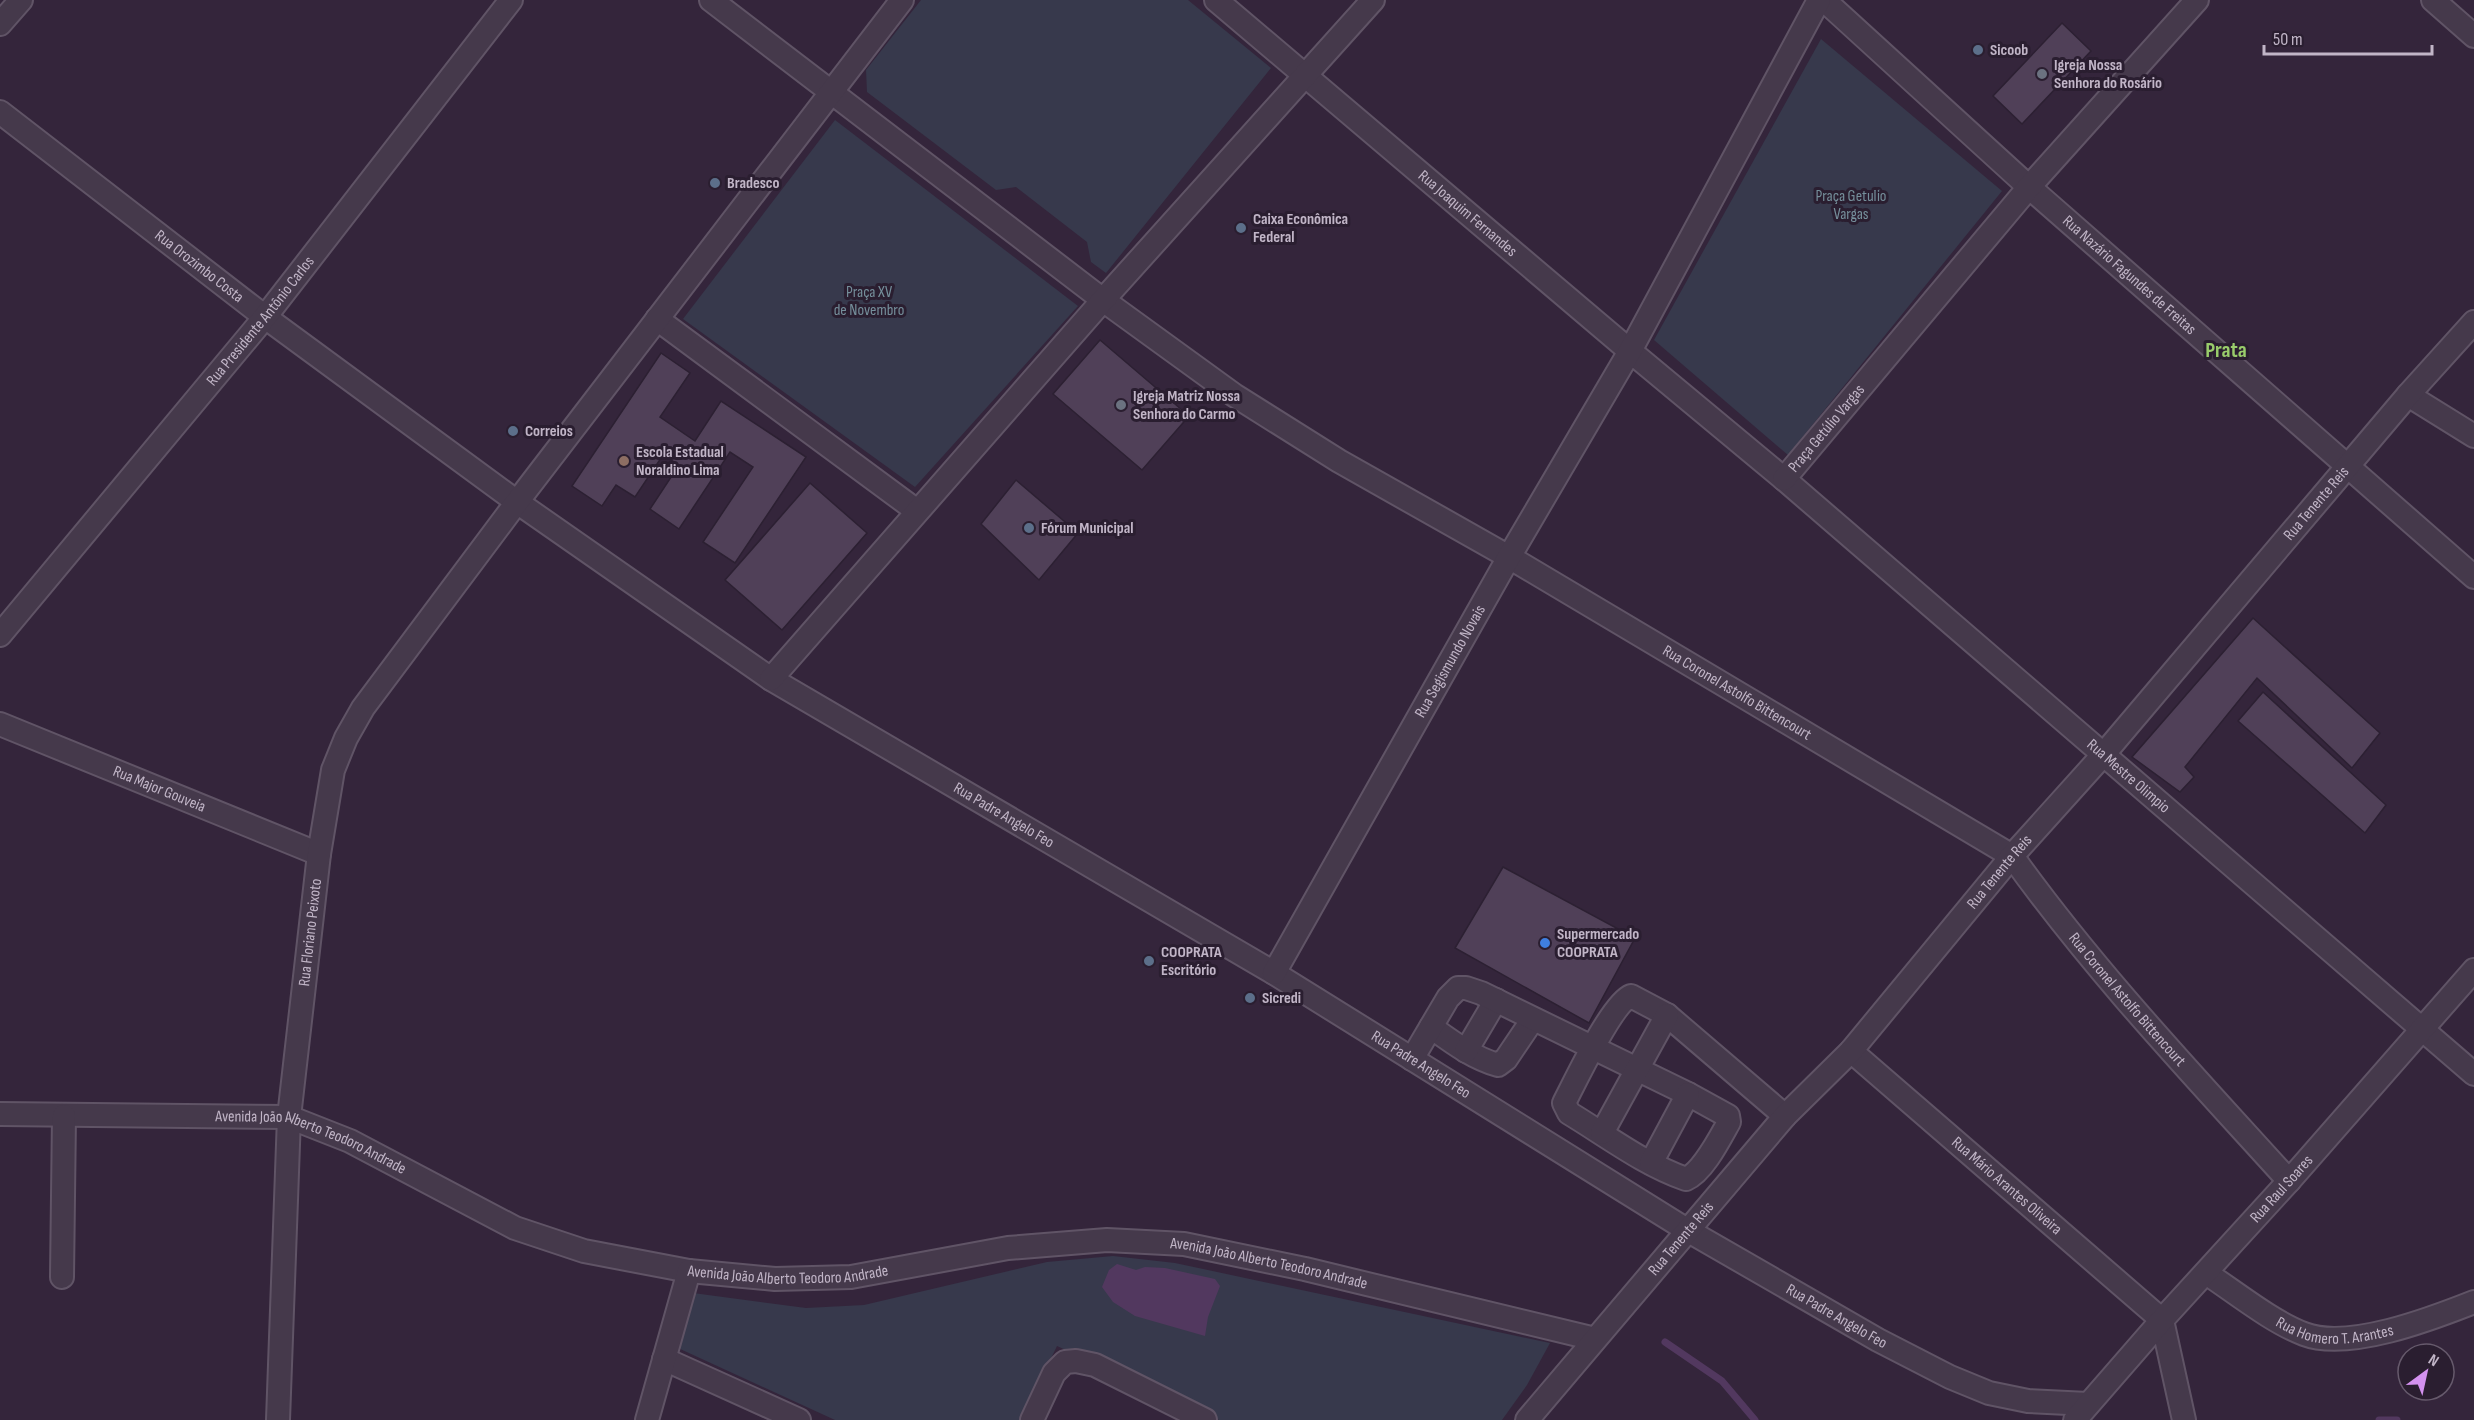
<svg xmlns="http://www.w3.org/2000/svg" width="2474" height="1420" viewBox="0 0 2474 1420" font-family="'Sofia Sans Condensed',sans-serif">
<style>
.green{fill:#37394c}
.water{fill:#52385f}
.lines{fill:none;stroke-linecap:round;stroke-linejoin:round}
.stream{stroke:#52385f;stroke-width:7}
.building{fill:#504058;stroke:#2c2032;stroke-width:1.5}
.minor-casing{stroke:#605466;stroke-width:26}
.minor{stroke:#45394b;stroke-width:22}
.service-dot{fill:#5c6f8a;stroke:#2a1e30;stroke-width:2}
.worship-dot{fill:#6b7280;stroke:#2a1e30;stroke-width:2}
.education-dot{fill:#8d6e63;stroke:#2a1e30;stroke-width:2}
.shop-dot{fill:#3f7fe0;stroke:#2a1e30;stroke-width:2}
.labels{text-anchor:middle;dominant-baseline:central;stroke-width:6;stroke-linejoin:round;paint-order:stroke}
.poi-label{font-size:16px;font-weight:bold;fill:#c1b5c7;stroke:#2a1e30;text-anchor:start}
.park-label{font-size:16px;fill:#758f9b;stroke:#2a1e30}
.street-label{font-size:16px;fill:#c1b5c7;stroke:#2a1e30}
.district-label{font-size:22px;font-weight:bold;fill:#99cc6b;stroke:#2a1e30}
</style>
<rect width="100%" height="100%" fill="#34253b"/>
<g class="green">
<path d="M 921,0 L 1188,0 L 1271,68 L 1106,273 L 1091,262 L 1087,242 L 1016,187 L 996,190 L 867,92 L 866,70 Z"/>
<path d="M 1821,39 L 2002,191 L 1788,455 L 1654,340 Z"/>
<path d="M 835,120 L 1078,306 L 915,487 L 683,319 Z"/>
<path d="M 1113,1256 L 1175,1263 L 1550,1343 L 1527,1385 L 1502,1420 L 1219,1420 L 1057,1346 L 1021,1420 L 835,1420 L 678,1348 L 693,1293 L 806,1308 L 864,1305 L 1047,1262 Z"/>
</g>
<path class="water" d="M 1117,1264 L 1136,1270 L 1145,1267 L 1165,1268 L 1215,1279 L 1220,1286 L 1208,1317 L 1205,1336 L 1135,1316 L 1113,1302 L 1102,1287 L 1109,1270 Z"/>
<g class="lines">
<g class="stream">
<path d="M 1665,1342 L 1722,1381 L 1755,1420"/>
<path d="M 2379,1420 L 2397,1420"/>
</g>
</g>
<g class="building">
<path d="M 2062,23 L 2091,51 L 2022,124 L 1993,96 Z"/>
<path d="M 1100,340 L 1189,416 L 1142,470 L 1053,394 Z"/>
<path d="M 661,353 L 690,373 L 660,417 L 695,441 L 721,401 L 806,457 L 735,563 L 703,542 L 753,467 L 730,452 L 679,529 L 650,509 L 679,465 L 663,455 L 635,497 L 616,485 L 602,506 L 572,486 Z"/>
<path d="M 1016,480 L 1078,533 L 1039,580 L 981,524 Z"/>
<path d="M 810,483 L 867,533 L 782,630 L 725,580 Z"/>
<path d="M 2253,618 L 2380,733 L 2352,768 L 2257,678 L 2185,767 L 2194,777 L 2180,792 L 2132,757 Z"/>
<path d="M 2263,692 L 2386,805 L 2365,833 L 2238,721 Z"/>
<path d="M 1503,867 L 1635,938 L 1589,1023 L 1455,948 Z"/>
</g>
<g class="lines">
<defs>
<g id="minor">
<path id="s1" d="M 711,0 L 1103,300 L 1234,395 L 1339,461 L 1509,557 L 2012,856 C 2095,972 2194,1076 2289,1181"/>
<path id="s2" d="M 1216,0 L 1630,351 L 1784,479 L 2474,1074"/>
<path id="s3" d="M 1824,0 L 2029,187 L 2474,577"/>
<path d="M 2433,0 L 2474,36"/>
<path d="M 0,24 L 21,0"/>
<path id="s4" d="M 0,112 L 265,317 L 517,502 L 771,679 L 1274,973 L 1687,1230 L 1878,1340 L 1950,1377 L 1989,1393 L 2028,1401 L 2088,1404"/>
<path d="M 657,319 L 917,511"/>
<path d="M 2408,395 L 2474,436"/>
<path id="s5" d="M 1784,479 L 2029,187 L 2197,0"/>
<path id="s6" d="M 0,635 L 265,317 L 511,0"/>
<path d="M 771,679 L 1103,300 L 1373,0"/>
<path id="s7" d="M 0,724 L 319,854"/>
<path id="s8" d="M 1274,973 L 1509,557 L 1630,351 L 1819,0"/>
<path d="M 1431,1027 C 1452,1042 1473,1058 1498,1065 L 1506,1059 L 1533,1019"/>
<path d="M 1466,1051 L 1496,1000"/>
<path id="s9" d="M 1851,1051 L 2162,1320 L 2184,1420"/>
<path d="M 1412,1059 L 1448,998 L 1458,988 L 1466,988 L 1481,993 L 1688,1094 L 1728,1116 L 1729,1122 C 1720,1138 1703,1172 1686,1179 C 1645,1165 1607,1136 1569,1113 L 1564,1103 C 1575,1082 1612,1003 1631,996 L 1667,1015 L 1785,1116"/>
<path id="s10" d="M 0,1114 L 289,1117 L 350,1141 L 515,1228 L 584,1251 L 689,1271 L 775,1279 L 851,1277 L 1008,1248 L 1107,1240 L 1184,1244 L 1305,1269 L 1595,1339"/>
<path d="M 1602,1133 L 1667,1015"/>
<path d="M 1651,1163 L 1688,1094"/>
<path id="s11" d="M 2206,1273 C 2235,1292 2272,1322 2304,1334 C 2348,1351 2431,1319 2474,1302"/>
<path d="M 62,1277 L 64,1116"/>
<path d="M 664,1359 L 799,1420"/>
<path id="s12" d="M 278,1420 L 289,1117 L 319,854 L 333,770 L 346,738 L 363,708 L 517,502 L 902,0"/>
<path d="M 647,1420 L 689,1271"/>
<path d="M 1032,1420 L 1054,1373 L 1065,1362 L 1076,1361 L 1095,1365 L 1205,1420"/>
<path id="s13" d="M 1527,1420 L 1785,1116 L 1851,1051 L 2012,856 L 2103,755 L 2408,395 L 2474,322"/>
<path id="s14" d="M 2075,1420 L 2162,1320 L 2289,1181 L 2474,970"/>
</g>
</defs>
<use href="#minor" class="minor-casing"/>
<use href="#minor" class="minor"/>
</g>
<g class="service-dot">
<circle cx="1978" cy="50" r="6"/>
<circle cx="715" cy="183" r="6"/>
<circle cx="1241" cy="228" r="6"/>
<circle cx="513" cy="431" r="6"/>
<circle cx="1029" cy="528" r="6"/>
<circle cx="1149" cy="961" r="6"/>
<circle cx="1250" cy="998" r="6"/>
</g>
<g class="worship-dot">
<circle cx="2042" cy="74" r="6"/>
<circle cx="1121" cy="405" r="6"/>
</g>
<circle class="education-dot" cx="624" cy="461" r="6"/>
<circle class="shop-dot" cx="1545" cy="943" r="6"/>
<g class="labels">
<g class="poi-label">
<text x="1990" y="50">Sicoob</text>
<text x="2054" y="65">Igreja Nossa<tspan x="2054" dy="18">Senhora do Rosário</tspan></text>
<text x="727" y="183">Bradesco</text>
<text x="1253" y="219">Caixa Econômica<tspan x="1253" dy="18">Federal</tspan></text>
<text x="1133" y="396">Igreja Matriz Nossa<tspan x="1133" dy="18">Senhora do Carmo</tspan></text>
<text x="525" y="431">Correios</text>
<text x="636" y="452">Escola Estadual<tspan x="636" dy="18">Noraldino Lima</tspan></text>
<text x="1041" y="528">Fórum Municipal</text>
<text x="1557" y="934">Supermercado<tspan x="1557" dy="18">COOPRATA</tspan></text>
<text x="1161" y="952">COOPRATA<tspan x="1161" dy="18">Escritório</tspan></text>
<text x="1262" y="998">Sicredi</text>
</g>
<g class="park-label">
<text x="1851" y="196">Praça Getulio<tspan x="1851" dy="18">Vargas</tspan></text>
<text x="869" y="292">Praça XV<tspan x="869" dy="18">de Novembro</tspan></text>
</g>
<g class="street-label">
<text stroke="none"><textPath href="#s2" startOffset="330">Rua Joaquim Fernandes</textPath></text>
<text stroke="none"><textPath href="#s4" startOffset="252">Rua Orozimbo Costa</textPath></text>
<text stroke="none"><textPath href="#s3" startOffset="411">Rua Nazário Fagundes de Freitas</textPath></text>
<text stroke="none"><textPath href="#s6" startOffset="408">Rua Presidente Antônio Carlos</textPath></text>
<text stroke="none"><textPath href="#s5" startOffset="66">Praça Getúlio Vargas</textPath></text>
<text stroke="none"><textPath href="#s13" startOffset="1210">Rua Tenente Reis</textPath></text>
<text stroke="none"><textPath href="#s8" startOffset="358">Rua Segismundo Novais</textPath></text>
<text stroke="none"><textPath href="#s1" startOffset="1240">Rua Coronel Astolfo Bittencourt</textPath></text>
<text stroke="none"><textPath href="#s2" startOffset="1198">Rua Mestre Olimpio</textPath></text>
<text stroke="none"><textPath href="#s7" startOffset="172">Rua Major Gouveia</textPath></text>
<text stroke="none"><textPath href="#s4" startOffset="1227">Rua Padre Angelo Feo</textPath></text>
<text stroke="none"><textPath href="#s13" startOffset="724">Rua Tenente Reis</textPath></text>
<text stroke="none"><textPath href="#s12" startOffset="489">Rua Floriano Peixoto</textPath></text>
<text stroke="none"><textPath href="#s1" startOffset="1744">Rua Coronel Astolfo Bittencourt</textPath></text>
<text stroke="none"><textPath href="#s4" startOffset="1713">Rua Padre Angelo Feo</textPath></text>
<text stroke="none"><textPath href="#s10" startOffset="316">Avenida João Alberto Teodoro Andrade</textPath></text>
<text stroke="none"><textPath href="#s9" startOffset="206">Rua Mário Arantes Oliveira</textPath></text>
<text stroke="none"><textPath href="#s14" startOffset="310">Rua Raul Soares</textPath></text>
<text stroke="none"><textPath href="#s13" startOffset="238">Rua Tenente Reis</textPath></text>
<text stroke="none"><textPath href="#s10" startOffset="1306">Avenida João Alberto Teodoro Andrade</textPath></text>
<text stroke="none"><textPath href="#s10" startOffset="820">Avenida João Alberto Teodoro Andrade</textPath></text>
<text stroke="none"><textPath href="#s4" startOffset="2199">Rua Padre Angelo Feo</textPath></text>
<text stroke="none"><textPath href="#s11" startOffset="146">Rua Homero T. Arantes</textPath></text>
</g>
<g class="district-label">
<text x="2226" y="350">Prata</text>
</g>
</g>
<g transform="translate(2426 1372) rotate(33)"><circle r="28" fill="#2a1e30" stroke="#665a6c" stroke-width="1.5"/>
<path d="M0-4.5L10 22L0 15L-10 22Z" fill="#d391ef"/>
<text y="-9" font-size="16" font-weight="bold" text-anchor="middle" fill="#c1b5c7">N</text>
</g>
<path d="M2264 45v9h168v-9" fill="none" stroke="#c1b5c7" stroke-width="3"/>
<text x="2273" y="45" font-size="18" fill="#c1b5c7" stroke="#2a1e30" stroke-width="4.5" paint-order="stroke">50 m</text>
</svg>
